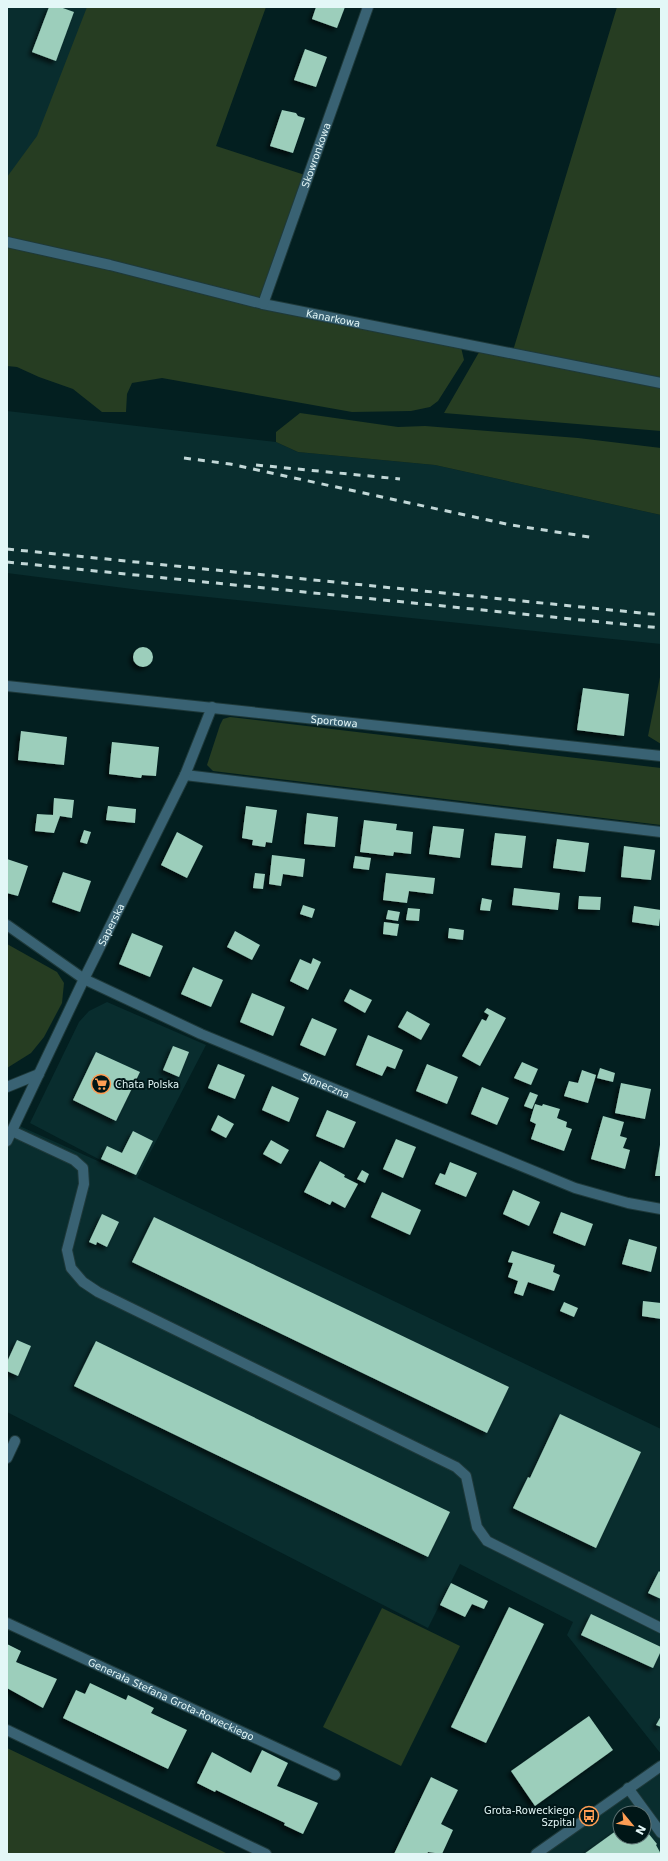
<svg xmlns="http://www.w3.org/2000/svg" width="668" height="1861" viewBox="0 0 668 1861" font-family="'DejaVu Sans',sans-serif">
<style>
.built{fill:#092d2e;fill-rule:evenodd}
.green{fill:#263d22}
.building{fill:#9ccebb;filter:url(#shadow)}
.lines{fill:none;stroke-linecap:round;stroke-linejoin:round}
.lane-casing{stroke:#1e393a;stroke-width:12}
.street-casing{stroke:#1e393a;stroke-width:12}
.lane{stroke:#396273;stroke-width:10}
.street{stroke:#396273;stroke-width:10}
.rail{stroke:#c2d7d7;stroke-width:3;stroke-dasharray:7 7;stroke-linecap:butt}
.labels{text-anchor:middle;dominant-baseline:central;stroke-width:4;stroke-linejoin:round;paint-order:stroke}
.street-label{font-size:10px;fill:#e3f7f7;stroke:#001617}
.poi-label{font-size:10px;fill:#e3f7f7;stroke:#001617;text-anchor:start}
</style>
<defs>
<filter id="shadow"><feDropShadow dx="-3.5" dy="3.5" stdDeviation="2" flood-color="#0009"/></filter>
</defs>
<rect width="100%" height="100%" fill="#031f20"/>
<g class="built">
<path d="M 7,7 L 113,7 L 7,200 Z"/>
<path d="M 7,411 L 276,442 L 298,452 L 435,465 L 661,515 L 661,644 L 140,590 L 7,573 Z"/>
<path d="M 107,1002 L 206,1045 L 137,1178 L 661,1429 L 661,1754 L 567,1635 L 573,1622 L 460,1564 L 428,1628 L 7,1412 L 7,1141 L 15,1124 L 127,1174 L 30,1123 L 79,1022 L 89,1011 Z"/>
<path d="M 661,1766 L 661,1854 L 535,1854 ZM 620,1813 L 644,1813 L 644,1837 L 620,1837 Z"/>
</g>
<g class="green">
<path d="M 87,7 L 266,7 L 216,146 L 308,176 L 263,304 L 460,343 L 464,360 L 438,401 L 430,407 L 411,411 L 352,412 L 162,378 L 132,383 L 127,394 L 126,412 L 102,412 L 73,389 L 39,377 L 17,367 L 7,366 L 7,177 L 37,136 Z"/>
<path d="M 617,7 L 661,7 L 661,431 L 444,413 L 482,347 L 512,354 Z"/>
<path d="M 300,413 L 398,427 L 425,426 L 578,438 L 661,448 L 661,515 L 435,465 L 298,452 L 276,442 L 276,432 Z"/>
<path d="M 660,677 L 661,677 L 661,744 L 648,736 Z"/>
<path d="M 230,717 L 661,768 L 661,825 L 213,771 L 207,765 L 220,725 L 223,719 Z"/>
<path d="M 7,944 L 57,972 L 64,983 L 62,1003 L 44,1037 L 31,1053 L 7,1068 Z"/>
<path d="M 382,1608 L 460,1646 L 401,1766 L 323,1727 Z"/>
<path d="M 7,1748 L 228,1854 L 7,1854 Z"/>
</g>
<g class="building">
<path d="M 49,7 L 60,7 L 74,12 L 56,61 L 32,52 Z"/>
<path d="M 316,7 L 345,7 L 337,28 L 312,19 Z"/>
<path d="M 305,49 L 327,57 L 316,87 L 294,80 Z"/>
<path d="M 282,110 L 296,113 L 298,116 L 305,118 L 293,153 L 270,146 Z"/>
<circle cx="143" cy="657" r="10"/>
<path d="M 583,688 L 629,694 L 624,736 L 577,730 Z"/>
<path d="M 21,731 L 67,737 L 64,765 L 18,760 Z"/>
<path d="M 112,742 L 159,747 L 156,776 L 142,775 L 141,778 L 109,774 Z"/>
<path d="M 54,798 L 74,800 L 72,818 L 60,816 L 54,833 L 35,831 L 37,814 L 53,815 Z"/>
<path d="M 108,806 L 136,809 L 135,823 L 106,820 Z"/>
<path d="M 246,806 L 277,810 L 272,843 L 266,842 L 265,847 L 252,845 L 253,840 L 242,838 Z"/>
<path d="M 307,813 L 338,817 L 335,847 L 304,844 Z"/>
<path d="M 364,820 L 397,824 L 396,830 L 413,832 L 411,854 L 394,852 L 393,856 L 360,852 Z"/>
<path d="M 433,826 L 464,829 L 460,858 L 429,854 Z"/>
<path d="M 84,830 L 91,832 L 87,844 L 80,842 Z"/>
<path d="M 177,832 L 203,846 L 187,878 L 161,865 Z"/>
<path d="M 495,833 L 526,836 L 522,868 L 491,865 Z"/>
<path d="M 557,839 L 589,843 L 585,872 L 553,868 Z"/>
<path d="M 624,846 L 655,850 L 651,880 L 621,877 Z"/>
<path d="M 272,855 L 305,859 L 303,877 L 283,874 L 281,886 L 269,884 Z"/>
<path d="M 355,856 L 371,858 L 369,870 L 353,868 Z"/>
<path d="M 7,859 L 28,866 L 18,896 L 7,893 Z"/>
<path d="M 63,872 L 91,881 L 80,912 L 52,902 Z"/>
<path d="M 255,873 L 265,874 L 263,889 L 253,888 Z"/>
<path d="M 386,873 L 435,878 L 433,894 L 409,891 L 407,903 L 383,900 Z"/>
<path d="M 514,888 L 560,893 L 558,910 L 512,905 Z"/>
<path d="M 579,896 L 601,897 L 600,910 L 578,909 Z"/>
<path d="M 482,898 L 492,900 L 490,911 L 480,910 Z"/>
<path d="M 303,905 L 315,909 L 312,918 L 300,914 Z"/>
<path d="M 634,906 L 661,910 L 659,926 L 632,922 Z"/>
<path d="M 408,908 L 420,909 L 419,921 L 406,920 Z"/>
<path d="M 388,910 L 400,912 L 398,921 L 386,919 Z"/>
<path d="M 384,922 L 399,924 L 397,936 L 383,934 Z"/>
<path d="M 449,928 L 464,930 L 463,940 L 448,938 Z"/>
<path d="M 235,931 L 260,945 L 252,960 L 227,947 Z"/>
<path d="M 132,933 L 163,946 L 150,977 L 119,964 Z"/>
<path d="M 313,958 L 321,962 L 308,990 L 290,981 L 300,959 L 311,964 Z"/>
<path d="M 193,967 L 223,980 L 211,1007 L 181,994 Z"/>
<path d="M 350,989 L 372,1000 L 365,1013 L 344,1001 Z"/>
<path d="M 252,993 L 285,1007 L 273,1036 L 240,1022 Z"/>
<path d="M 487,1008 L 506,1018 L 480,1066 L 462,1056 L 482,1019 L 486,1021 L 489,1015 L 484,1012 Z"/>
<path d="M 407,1011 L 430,1024 L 421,1040 L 398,1027 Z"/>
<path d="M 312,1018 L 337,1029 L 325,1056 L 300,1045 Z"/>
<path d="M 368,1035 L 403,1050 L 395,1069 L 387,1066 L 382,1076 L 356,1065 Z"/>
<path d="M 173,1046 L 189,1052 L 179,1077 L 163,1070 Z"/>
<path d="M 96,1052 L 140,1072 L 116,1121 L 73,1100 Z"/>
<path d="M 522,1062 L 538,1069 L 531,1085 L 514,1078 Z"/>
<path d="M 218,1064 L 245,1075 L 235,1099 L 208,1088 Z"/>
<path d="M 427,1064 L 458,1077 L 447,1104 L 416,1091 Z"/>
<path d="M 600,1068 L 615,1073 L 613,1082 L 597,1078 Z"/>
<path d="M 582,1070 L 596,1075 L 588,1103 L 564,1096 L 569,1081 L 578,1083 Z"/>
<path d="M 621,1083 L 651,1089 L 645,1119 L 615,1113 Z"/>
<path d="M 272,1086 L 299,1098 L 289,1122 L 262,1110 Z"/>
<path d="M 482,1087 L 509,1098 L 497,1125 L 471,1114 Z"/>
<path d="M 530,1092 L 538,1095 L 532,1109 L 524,1106 Z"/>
<path d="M 535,1104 L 542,1106 L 543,1104 L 560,1109 L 557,1118 L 567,1122 L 566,1127 L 572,1129 L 564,1151 L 531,1139 L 536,1124 L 530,1121 Z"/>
<path d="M 327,1110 L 356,1122 L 344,1148 L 316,1136 Z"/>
<path d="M 218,1115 L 234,1124 L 226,1138 L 211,1130 Z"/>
<path d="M 603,1116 L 624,1122 L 620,1136 L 627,1138 L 623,1148 L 630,1150 L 625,1169 L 591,1159 Z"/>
<path d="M 133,1131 L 153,1141 L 136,1175 L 101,1159 L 107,1146 L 122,1153 Z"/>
<path d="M 396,1139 L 416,1147 L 403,1178 L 383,1169 Z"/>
<path d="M 271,1140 L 289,1150 L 281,1164 L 263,1154 Z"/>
<path d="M 660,1145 L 661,1145 L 661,1176 L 655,1176 Z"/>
<path d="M 320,1161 L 345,1175 L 344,1177 L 358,1184 L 345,1208 L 332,1201 L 330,1205 L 304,1192 Z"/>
<path d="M 450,1162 L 477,1173 L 466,1197 L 435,1184 L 440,1173 L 445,1175 Z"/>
<path d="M 362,1170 L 369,1174 L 365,1183 L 357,1179 Z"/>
<path d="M 513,1190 L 540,1202 L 529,1226 L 503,1214 Z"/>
<path d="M 382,1192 L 421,1210 L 410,1235 L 371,1217 Z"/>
<path d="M 561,1212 L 593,1224 L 585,1246 L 553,1233 Z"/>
<path d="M 102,1214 L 119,1222 L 107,1247 L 97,1242 L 96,1245 L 89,1242 Z"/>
<path d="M 154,1217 L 509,1387 L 487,1433 L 132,1262 Z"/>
<path d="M 629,1239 L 657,1247 L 651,1272 L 622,1264 Z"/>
<path d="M 512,1251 L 555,1265 L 553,1272 L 560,1275 L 554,1291 L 528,1282 L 523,1296 L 514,1293 L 518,1281 L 508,1277 L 513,1263 L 508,1262 Z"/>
<path d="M 643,1301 L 661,1303 L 661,1319 L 642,1316 Z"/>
<path d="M 564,1302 L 578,1308 L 574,1317 L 560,1311 Z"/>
<path d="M 17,1340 L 31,1346 L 18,1376 L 7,1371 L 7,1362 Z"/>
<path d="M 96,1341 L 450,1512 L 428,1557 L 74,1386 Z"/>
<path d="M 560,1414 L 641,1452 L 596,1548 L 513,1508 L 528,1477 L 530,1478 Z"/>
<path d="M 659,1571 L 661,1573 L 661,1599 L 648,1593 Z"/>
<path d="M 451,1583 L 488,1601 L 484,1609 L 472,1604 L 465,1617 L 440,1605 Z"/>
<path d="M 509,1607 L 544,1624 L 486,1743 L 451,1727 Z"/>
<path d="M 591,1614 L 661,1647 L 661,1651 L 653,1668 L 581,1635 Z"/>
<path d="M 7,1644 L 21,1651 L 16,1662 L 57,1679 L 43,1708 L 7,1688 Z"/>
<path d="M 90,1683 L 126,1700 L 128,1695 L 154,1708 L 151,1713 L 187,1730 L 168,1769 L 63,1718 L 76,1690 L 85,1694 Z"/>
<path d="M 589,1716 L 613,1750 L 535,1806 L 511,1771 Z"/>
<path d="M 661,1716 L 661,1727 L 656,1725 Z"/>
<path d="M 262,1750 L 288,1763 L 277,1786 L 318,1803 L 303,1834 L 284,1825 L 285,1823 L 216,1790 L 215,1792 L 197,1783 L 212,1752 L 251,1773 Z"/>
<path d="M 431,1777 L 458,1790 L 441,1824 L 453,1830 L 442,1854 L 428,1852 L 427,1854 L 394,1854 Z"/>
<path d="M 620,1828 L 620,1837 L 644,1837 L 644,1828 L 657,1844 L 656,1845 L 661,1854 L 584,1854 Z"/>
</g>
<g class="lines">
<defs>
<g id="lane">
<path d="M 185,775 L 661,832"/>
<path d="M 12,1131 L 74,1160 L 83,1168 L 84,1184 L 67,1250 L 71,1268 L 83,1282 L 98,1292 L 456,1467 L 466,1476 L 477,1527 L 487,1541 L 661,1628"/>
<path d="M 7,1458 L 15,1441"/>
<path id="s1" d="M 7,1623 L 335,1775"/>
<path d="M 628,1788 L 661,1833"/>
</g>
<g id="street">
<path id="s2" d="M 7,242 L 110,265 L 263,304 L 661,383"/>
<path id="s3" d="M 263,304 L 368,7"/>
<path id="s4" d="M 7,686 L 661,756"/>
<path id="s5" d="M 7,925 L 84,979 L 201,1034 L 575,1188 L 628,1203 L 661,1209"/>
<path d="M 7,1087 L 39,1074"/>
<path id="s6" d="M 7,1141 L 84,979 L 185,775 L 212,707"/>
<path d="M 7,1730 L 266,1854"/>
<path d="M 536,1854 L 661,1766"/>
</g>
</defs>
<use href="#lane" class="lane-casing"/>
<use href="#street" class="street-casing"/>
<use href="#lane" class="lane"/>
<use href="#street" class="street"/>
<g class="rail">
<path d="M 184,458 L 230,464 L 511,525 L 596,538"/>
<path d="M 256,465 L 400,479"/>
<path d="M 7,549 L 661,615"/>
<path d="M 7,562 L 661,628"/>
</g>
</g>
<defs>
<symbol id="supermarket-ring" viewBox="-11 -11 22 22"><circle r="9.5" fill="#001617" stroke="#fd9d54" stroke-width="1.5"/><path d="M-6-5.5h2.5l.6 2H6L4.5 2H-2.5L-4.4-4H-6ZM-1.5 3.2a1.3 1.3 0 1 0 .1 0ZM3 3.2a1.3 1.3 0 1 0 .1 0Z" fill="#fd9d54"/></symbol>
<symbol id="bus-ring" viewBox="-11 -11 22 22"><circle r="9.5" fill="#001617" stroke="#fd9d54" stroke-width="1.5"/><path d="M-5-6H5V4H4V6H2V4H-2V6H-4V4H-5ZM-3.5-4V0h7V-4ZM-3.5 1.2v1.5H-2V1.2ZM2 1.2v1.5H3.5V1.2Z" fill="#fd9d54"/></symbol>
</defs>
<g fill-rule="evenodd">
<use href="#supermarket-ring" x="90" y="1073" width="22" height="22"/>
<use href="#bus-ring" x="578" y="1805" width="22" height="22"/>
</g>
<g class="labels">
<g class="street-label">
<text stroke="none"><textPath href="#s3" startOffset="158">Skowronkowa</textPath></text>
<text stroke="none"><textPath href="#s2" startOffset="335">Kanarkowa</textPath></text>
<text stroke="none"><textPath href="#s4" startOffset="329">Sportowa</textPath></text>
<text stroke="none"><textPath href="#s6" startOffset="240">Saperska</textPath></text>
<text stroke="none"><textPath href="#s5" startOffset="358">Słoneczna</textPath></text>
<text stroke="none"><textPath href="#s1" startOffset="181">Generała Stefana Grota-Roweckiego</textPath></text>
</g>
<g class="poi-label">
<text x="115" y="1084">Chata Polska</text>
<text x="575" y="1810" text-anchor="end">Grota-Roweckiego<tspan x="575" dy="12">Szpital</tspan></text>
</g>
</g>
<rect width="668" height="1861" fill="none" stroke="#e3f7f7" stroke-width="16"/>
<g transform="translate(632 1825) rotate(119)"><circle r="19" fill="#001617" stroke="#5b7071"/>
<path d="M0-3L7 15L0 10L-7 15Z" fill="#fd9d54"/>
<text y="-6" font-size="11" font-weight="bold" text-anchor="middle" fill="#e3f7f7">N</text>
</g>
</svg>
